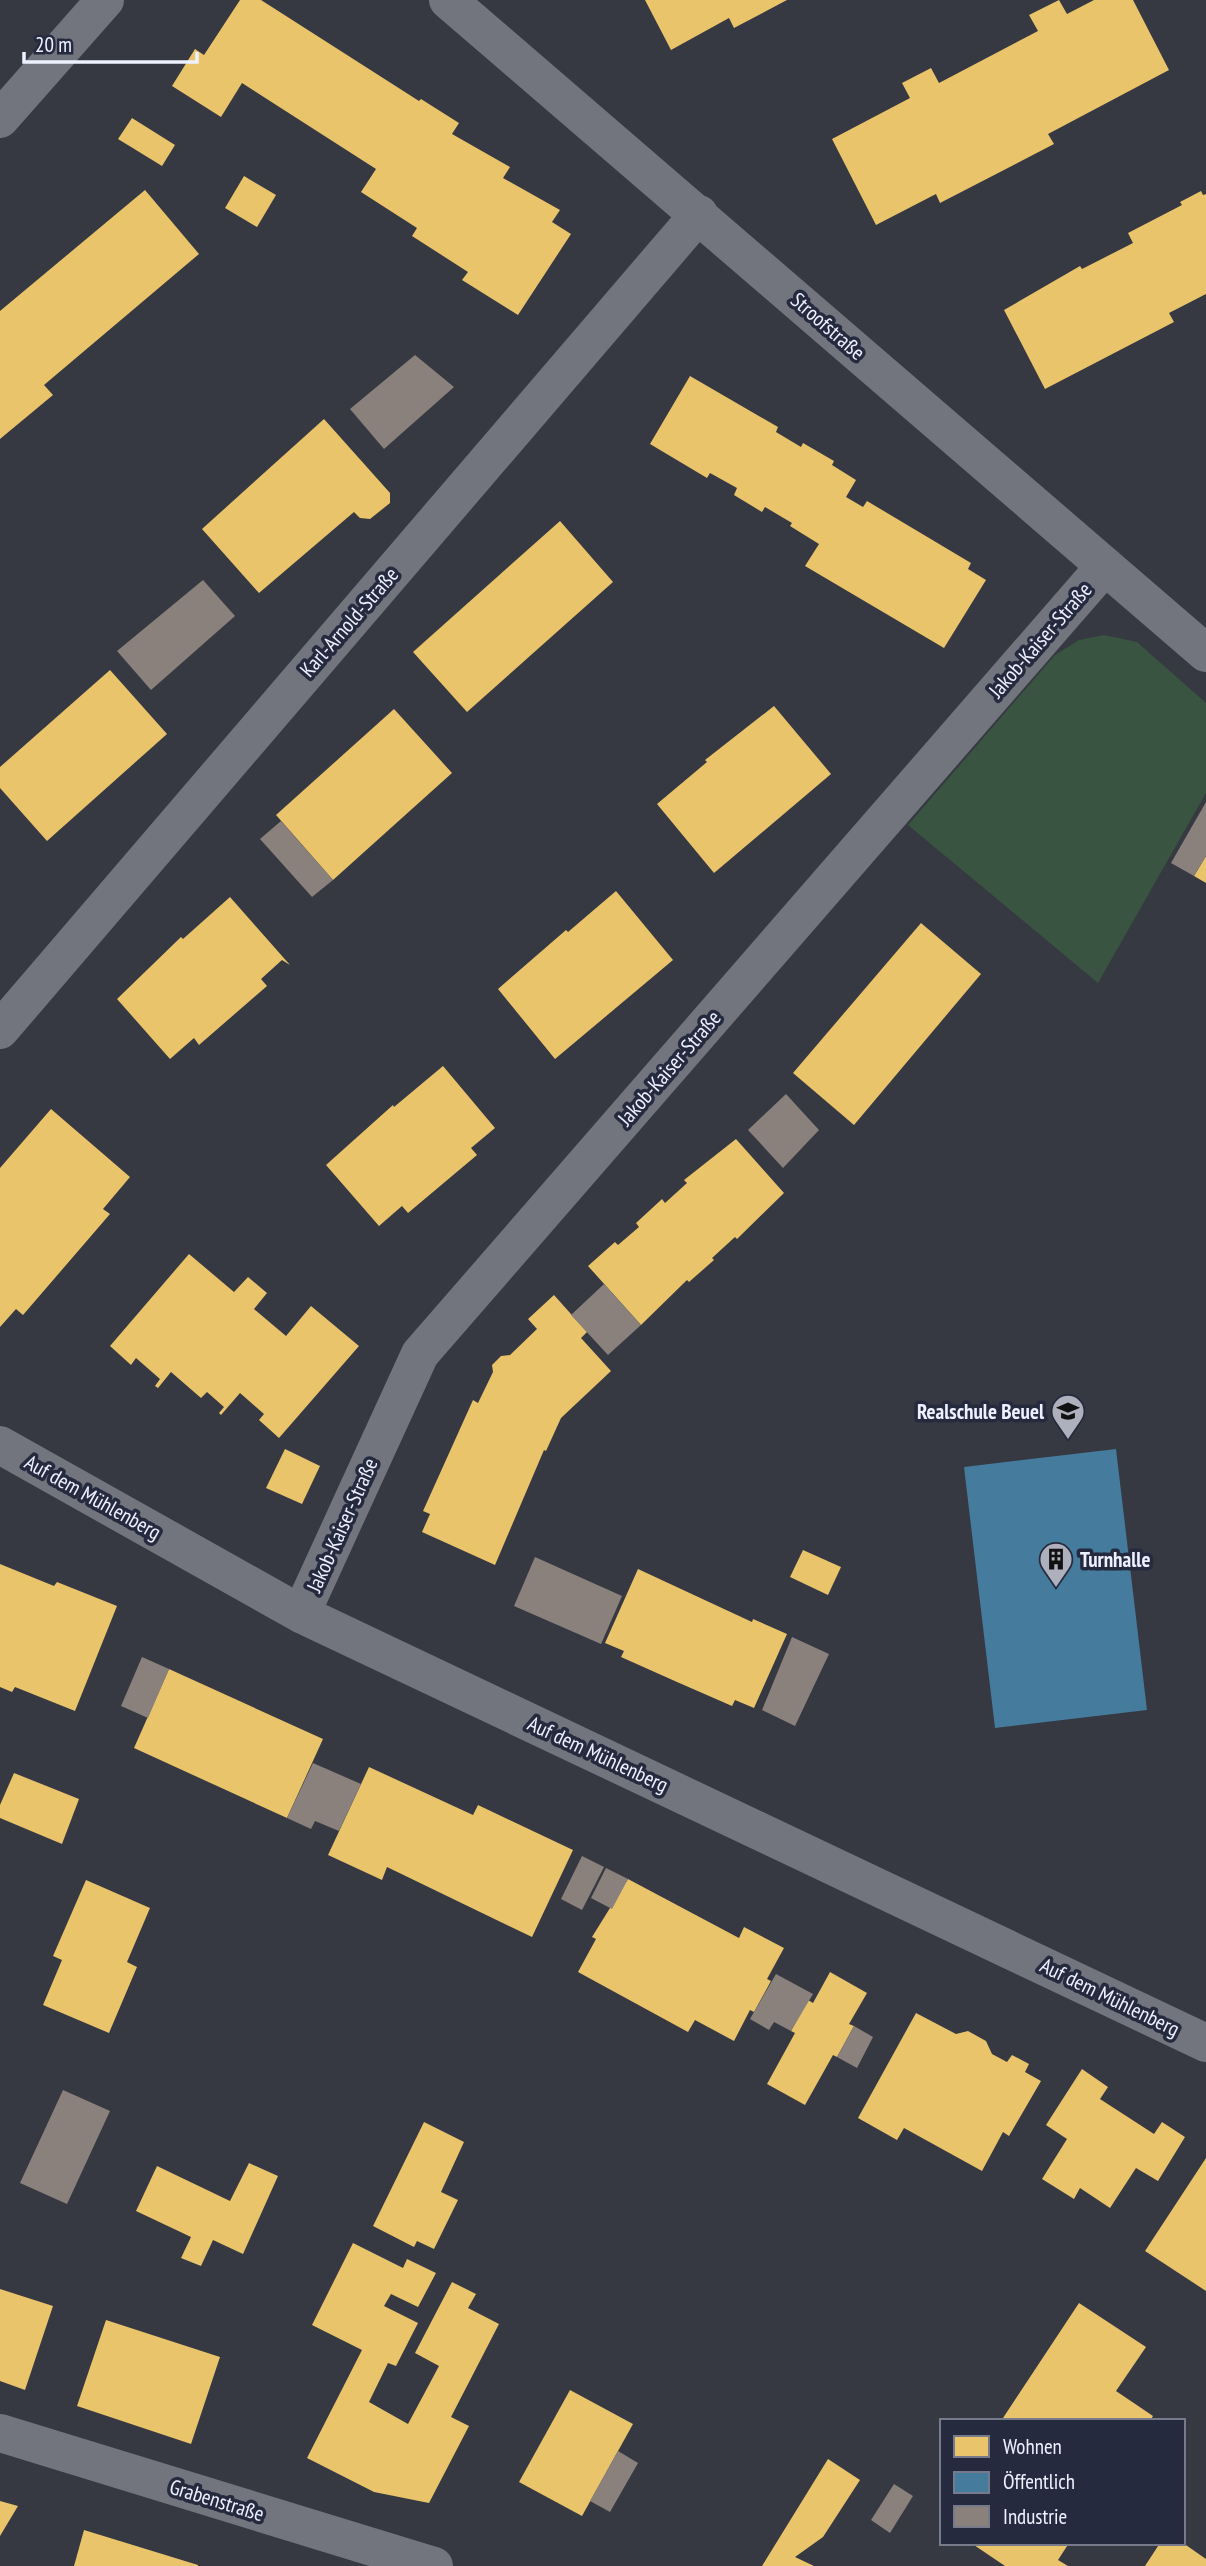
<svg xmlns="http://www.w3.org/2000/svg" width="1206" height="2566" viewBox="0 0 1206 2566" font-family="'PT Sans Narrow',sans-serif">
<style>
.green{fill:#395440}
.homes{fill:#e9c46a}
.public{fill:#457b9d}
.industry{fill:#8a817c}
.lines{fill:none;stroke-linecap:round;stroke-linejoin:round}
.street{stroke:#72747e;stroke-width:38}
.secondary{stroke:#72747e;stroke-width:38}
.labels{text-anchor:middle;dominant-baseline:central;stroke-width:7;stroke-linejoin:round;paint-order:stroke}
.street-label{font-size:21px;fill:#eef1ff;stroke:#262a3e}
.poi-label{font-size:21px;font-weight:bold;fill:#eef1ff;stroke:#262a3e;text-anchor:end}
</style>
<rect width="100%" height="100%" fill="#363842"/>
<path class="green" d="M 1104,635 L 1137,642 L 1206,703 L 1206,793 L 1098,983 L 908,825 L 1055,655 L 1079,640 Z"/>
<g class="homes">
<path d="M 240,0 L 261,0 L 419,101 L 421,99 L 459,123 L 452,134 L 510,167 L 503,178 L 560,210 L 552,222 L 571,234 L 518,315 L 462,280 L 468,272 L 412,236 L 417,228 L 361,192 L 376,169 L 242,83 L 221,117 L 172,86 L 195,49 L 204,55 Z"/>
<path d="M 645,0 L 787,0 L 734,28 L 729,18 L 671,50 Z"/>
<path d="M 1059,0 L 1067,14 L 1094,0 L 1133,0 L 1169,70 L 1048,134 L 1054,144 L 940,203 L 936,194 L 876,225 L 832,139 L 910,98 L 902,83 L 931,68 L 939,83 L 1038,31 L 1029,15 Z"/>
<path d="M 132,118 L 175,145 L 162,166 L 118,139 Z"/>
<path d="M 244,176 L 276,195 L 257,227 L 225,208 Z"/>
<path d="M 145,190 L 199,254 L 44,385 L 53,395 L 0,439 L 0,311 Z"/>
<path d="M 1201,191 L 1203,195 L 1206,194 L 1206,294 L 1169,313 L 1174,322 L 1045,389 L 1004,310 L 1080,266 L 1082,269 L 1133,243 L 1128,233 L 1182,205 L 1180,202 Z"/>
<path d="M 690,376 L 778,427 L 776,432 L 801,447 L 803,443 L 834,461 L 832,465 L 856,480 L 846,497 L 863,507 L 867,501 L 971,563 L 968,569 L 986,580 L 944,648 L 805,566 L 819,544 L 790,526 L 792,523 L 765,507 L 762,512 L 734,495 L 737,488 L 710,473 L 707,478 L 650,444 Z"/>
<path d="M 324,419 L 390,493 L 390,503 L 370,519 L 360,518 L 354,512 L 259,593 L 202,529 Z"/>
<path d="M 560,521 L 613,582 L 467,712 L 413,652 Z"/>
<path d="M 110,670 L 167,734 L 47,841 L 0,788 L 0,767 Z"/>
<path d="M 774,706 L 831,774 L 714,873 L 657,804 L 707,762 L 705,760 Z"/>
<path d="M 394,709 L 452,773 L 333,880 L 276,815 Z"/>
<path d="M 1206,856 L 1206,883 L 1194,876 Z"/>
<path d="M 616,891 L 673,960 L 555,1059 L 498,989 L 566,930 L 568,932 Z"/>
<path d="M 230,897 L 290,965 L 282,960 L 261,979 L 267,986 L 199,1045 L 194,1038 L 170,1059 L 117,999 L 181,937 L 183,939 Z"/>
<path d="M 921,923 L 981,974 L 854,1125 L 793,1073 Z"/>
<path d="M 443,1066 L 495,1128 L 471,1148 L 477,1155 L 408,1213 L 402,1206 L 379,1226 L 326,1165 L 393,1105 L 394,1107 Z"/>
<path d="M 51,1109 L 130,1177 L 103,1209 L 110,1214 L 23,1315 L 16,1309 L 0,1327 L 0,1168 Z"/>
<path d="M 736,1139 L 784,1193 L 737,1239 L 735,1237 L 712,1258 L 714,1260 L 689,1282 L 687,1280 L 641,1325 L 588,1266 L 615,1242 L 618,1245 L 639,1227 L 636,1223 L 662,1199 L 665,1203 L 687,1183 L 684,1180 Z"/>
<path d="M 189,1254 L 234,1292 L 248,1277 L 267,1293 L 254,1309 L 286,1336 L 311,1306 L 359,1346 L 279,1438 L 259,1420 L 264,1414 L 240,1393 L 221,1415 L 219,1413 L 224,1407 L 207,1392 L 201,1398 L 171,1372 L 158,1388 L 155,1386 L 160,1379 L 136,1358 L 131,1365 L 110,1346 Z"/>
<path d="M 554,1295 L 587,1332 L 581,1338 L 611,1371 L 561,1418 L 546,1451 L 544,1450 L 495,1565 L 422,1532 L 430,1514 L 423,1511 L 473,1400 L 478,1403 L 493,1372 L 492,1365 L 501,1356 L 510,1355 L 537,1329 L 528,1319 Z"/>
<path d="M 285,1449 L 320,1466 L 302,1504 L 266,1488 Z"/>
<path d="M 803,1550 L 841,1567 L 828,1595 L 790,1577 Z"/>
<path d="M 0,1564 L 54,1586 L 57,1582 L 117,1606 L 75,1711 L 15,1687 L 12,1692 L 0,1687 Z"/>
<path d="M 638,1569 L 752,1622 L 753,1619 L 787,1634 L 754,1708 L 735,1700 L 732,1706 L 677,1682 L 621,1657 L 624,1651 L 605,1643 Z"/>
<path d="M 169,1669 L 323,1739 L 287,1818 L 134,1748 Z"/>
<path d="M 369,1767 L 473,1815 L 478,1805 L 573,1850 L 532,1937 L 387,1867 L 382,1880 L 328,1855 Z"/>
<path d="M 14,1773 L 79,1799 L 62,1844 L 0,1818 L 0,1805 Z"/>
<path d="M 628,1879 L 739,1938 L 744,1927 L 784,1948 L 767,1979 L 771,1981 L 754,2012 L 750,2010 L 734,2041 L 695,2020 L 688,2032 L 578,1972 L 596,1939 L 592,1937 Z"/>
<path d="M 86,1880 L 150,1908 L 127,1962 L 137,1967 L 109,2033 L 43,2005 L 62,1960 L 53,1956 Z"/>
<path d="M 830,1972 L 867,1993 L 849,2024 L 854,2026 L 837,2057 L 833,2055 L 805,2105 L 767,2084 L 795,2033 L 791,2031 L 808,2000 L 813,2003 Z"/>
<path d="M 916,2013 L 956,2034 L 968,2031 L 986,2041 L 992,2054 L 1007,2062 L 1012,2055 L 1029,2064 L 1025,2072 L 1041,2081 L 1009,2136 L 1003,2132 L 982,2171 L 904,2128 L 897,2140 L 858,2118 Z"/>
<path d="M 1082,2069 L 1108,2087 L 1100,2099 L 1154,2134 L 1162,2122 L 1185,2137 L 1158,2181 L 1136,2168 L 1110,2208 L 1080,2188 L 1074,2199 L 1042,2179 L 1067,2139 L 1046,2125 Z"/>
<path d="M 424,2122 L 464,2142 L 441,2192 L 458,2200 L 434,2249 L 417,2241 L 414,2247 L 373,2226 Z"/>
<path d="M 1206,2158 L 1206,2291 L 1145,2251 Z"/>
<path d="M 249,2163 L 278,2176 L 243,2254 L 213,2240 L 201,2266 L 181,2258 L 191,2237 L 136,2211 L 157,2166 L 230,2201 Z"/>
<path d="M 353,2243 L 403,2268 L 407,2259 L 436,2273 L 418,2307 L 391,2294 L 384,2306 L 418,2323 L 396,2366 L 388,2363 L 369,2402 L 408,2424 L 439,2366 L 415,2353 L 452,2282 L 476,2294 L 468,2308 L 499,2324 L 451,2417 L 469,2426 L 429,2503 L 374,2492 L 307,2458 L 362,2350 L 312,2325 Z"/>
<path d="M 0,2289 L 53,2306 L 25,2390 L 0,2381 Z"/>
<path d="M 1079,2303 L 1146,2347 L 1116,2391 L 1153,2416 L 1150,2421 L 1001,2421 Z"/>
<path d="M 106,2320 L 220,2357 L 191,2444 L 77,2406 Z"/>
<path d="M 570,2390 L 633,2424 L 582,2516 L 519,2482 Z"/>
<path d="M 828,2459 L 860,2480 L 823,2537 L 795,2557 L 814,2566 L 762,2566 Z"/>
<path d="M 0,2501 L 18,2506 L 0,2536 Z"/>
<path d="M 84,2530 L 198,2565 L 198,2566 L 74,2566 Z"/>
<path d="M 971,2543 L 1069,2543 L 1058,2560 L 1068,2566 L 1005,2566 Z"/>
<path d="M 1160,2543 L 1183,2543 L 1206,2559 L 1206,2566 L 1145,2566 Z"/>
</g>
<path class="public" d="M 1116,1449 L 1147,1710 L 995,1728 L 964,1467 Z"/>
<g class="industry">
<path d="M 415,355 L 454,387 L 384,449 L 350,409 Z"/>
<path d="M 203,580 L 235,616 L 151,690 L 117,651 Z"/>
<path d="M 1206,802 L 1206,856 L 1194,876 L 1171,863 Z"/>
<path d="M 281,821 L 333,880 L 312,897 L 260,839 Z"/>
<path d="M 786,1094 L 819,1130 L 783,1168 L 748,1130 Z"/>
<path d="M 604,1284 L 641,1325 L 608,1355 L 571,1315 Z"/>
<path d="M 535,1557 L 622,1596 L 601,1644 L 514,1606 Z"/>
<path d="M 792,1637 L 829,1654 L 795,1726 L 762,1710 Z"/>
<path d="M 142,1657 L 169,1669 L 148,1718 L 121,1706 Z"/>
<path d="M 313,1763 L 361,1784 L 339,1831 L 315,1821 L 311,1829 L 287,1818 Z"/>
<path d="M 582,1856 L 604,1867 L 582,1910 L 561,1899 Z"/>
<path d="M 606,1868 L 628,1879 L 612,1909 L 591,1898 Z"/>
<path d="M 776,1974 L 813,1994 L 791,2031 L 774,2022 L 769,2030 L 750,2019 Z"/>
<path d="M 854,2026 L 873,2037 L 857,2068 L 837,2057 Z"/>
<path d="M 63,2090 L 110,2111 L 67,2204 L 20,2183 Z"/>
<path d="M 618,2451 L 638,2463 L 610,2512 L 590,2501 Z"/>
<path d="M 894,2484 L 913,2496 L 890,2533 L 871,2520 Z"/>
</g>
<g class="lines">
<g class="street">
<path d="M 448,0 L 1206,653"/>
<path d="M 0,1030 L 699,214"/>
<path d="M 0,1445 L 301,1614 L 1206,2043"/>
<path d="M 301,1614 L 420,1354 L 1105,566"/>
<path d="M 0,2433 L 434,2566"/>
</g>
<path class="secondary" d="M 0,119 L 105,0"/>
</g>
<defs>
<symbol id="school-pin" viewBox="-11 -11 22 30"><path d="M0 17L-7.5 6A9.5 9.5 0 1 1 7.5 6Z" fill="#aeb0bd" stroke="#262a3e"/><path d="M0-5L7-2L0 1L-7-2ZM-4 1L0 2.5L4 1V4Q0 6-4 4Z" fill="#111"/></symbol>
<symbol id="building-pin" viewBox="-11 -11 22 30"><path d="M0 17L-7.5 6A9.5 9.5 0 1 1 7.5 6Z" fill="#aeb0bd" stroke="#262a3e"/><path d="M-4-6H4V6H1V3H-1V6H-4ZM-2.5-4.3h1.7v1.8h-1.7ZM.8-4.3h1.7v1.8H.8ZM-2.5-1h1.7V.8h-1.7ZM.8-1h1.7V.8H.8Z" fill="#111"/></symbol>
</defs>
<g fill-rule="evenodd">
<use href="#school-pin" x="1049" y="1392" width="38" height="52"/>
<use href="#building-pin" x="1037" y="1540" width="38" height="52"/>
</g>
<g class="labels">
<g class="street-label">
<text transform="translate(828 326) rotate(41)">Stroofstraße</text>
<text transform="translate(349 622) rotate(-49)">Karl-Arnold-Straße</text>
<text transform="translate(1040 640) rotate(-49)">Jakob-Kaiser-Straße</text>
<text transform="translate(669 1068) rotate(-49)">Jakob-Kaiser-Straße</text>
<text transform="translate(93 1497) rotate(29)">Auf dem Mühlenberg</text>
<text transform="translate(342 1525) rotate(-66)">Jakob-Kaiser-Straße</text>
<text transform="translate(598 1754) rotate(25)">Auf dem Mühlenberg</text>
<text transform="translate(1110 1997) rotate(26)">Auf dem Mühlenberg</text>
<text transform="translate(217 2500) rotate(17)">Grabenstraße</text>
</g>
<g class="poi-label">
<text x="1044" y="1411">Realschule Beuel</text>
<text x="1080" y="1559" text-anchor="start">Turnhalle</text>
</g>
</g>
<rect x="940" y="2419" width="245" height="126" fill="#262a3e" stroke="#767a8b" stroke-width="2"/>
<rect x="954" y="2436" width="35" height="21" fill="#e9c46a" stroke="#767a8b" stroke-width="2"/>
<text x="1003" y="2454" font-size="21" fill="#eef1ff">Wohnen</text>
<rect x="954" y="2472" width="35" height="21" fill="#457b9d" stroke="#767a8b" stroke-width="2"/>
<text x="1003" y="2489" font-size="21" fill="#eef1ff">Öffentlich</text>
<rect x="954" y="2506" width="35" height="21" fill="#8a817c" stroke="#767a8b" stroke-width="2"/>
<text x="1003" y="2524" font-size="21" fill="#eef1ff">Industrie</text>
<path d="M24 52v10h173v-10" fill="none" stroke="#eef1ff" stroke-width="3.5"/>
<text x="35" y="52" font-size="21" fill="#eef1ff" stroke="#262a3e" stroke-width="5" paint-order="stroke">20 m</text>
</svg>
